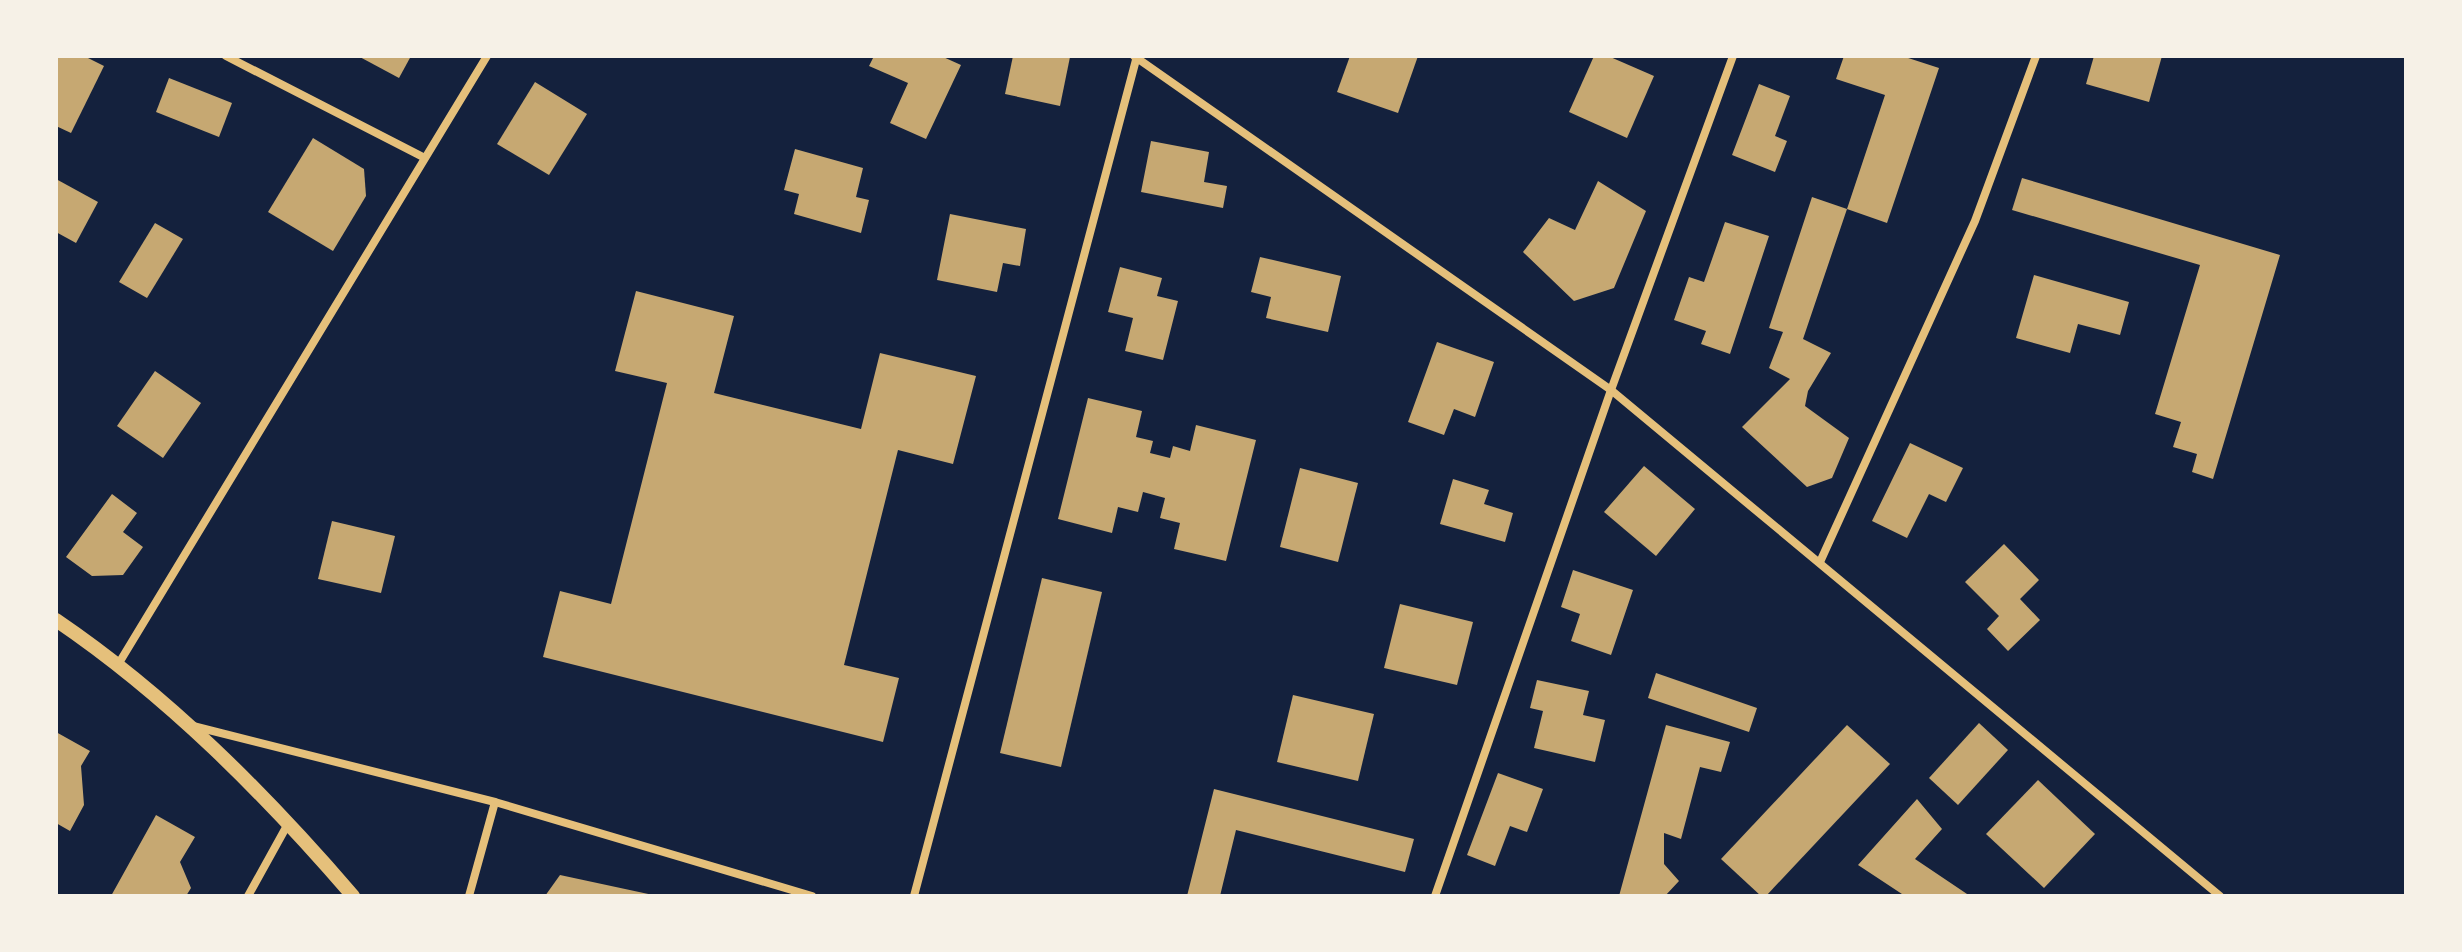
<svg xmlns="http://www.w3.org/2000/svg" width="2462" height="952" viewBox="0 0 2462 952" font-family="Cabin,sans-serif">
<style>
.building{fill:#c6a872}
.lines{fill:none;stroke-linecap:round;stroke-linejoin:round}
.minor{stroke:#e5c07b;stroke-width:8}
.tertiary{stroke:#e5c07b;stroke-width:14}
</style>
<rect width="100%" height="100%" fill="#14213d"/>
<g class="building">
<path d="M 56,56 L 84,56 L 104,66 L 71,133 L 56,126 Z"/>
<path d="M 358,56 L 411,56 L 399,78 Z"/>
<path d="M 874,56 L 941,56 L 961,65 L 926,139 L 890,123 L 908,83 L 869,66 Z"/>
<path d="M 1013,56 L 1070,57 L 1060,106 L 1005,94 Z"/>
<path d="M 1350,56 L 1418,56 L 1398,113 L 1337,92 Z"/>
<path d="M 1594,56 L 1608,56 L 1654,76 L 1627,138 L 1569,112 Z"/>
<path d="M 1844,56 L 1902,56 L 1939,68 L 1887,223 L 1847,209 L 1885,95 L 1836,79 Z"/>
<path d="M 2094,56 L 2162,56 L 2149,102 L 2086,84 Z"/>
<path d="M 169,78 L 232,103 L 219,137 L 156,112 Z"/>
<path d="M 535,82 L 587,114 L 549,175 L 497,144 Z"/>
<path d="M 1759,84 L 1790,96 L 1775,136 L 1787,141 L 1775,172 L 1732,155 Z"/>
<path d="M 313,138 L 364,169 L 366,196 L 333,251 L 268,212 Z"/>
<path d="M 1151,141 L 1209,152 L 1204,182 L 1227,186 L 1223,208 L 1141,192 Z"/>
<path d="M 795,149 L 863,168 L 856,197 L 869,200 L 861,233 L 794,214 L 799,194 L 784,190 Z"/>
<path d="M 2022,178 L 2280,255 L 2213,479 L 2192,472 L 2197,454 L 2173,447 L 2181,422 L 2155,414 L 2200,265 L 2012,210 Z"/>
<path d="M 56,179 L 98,202 L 76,243 L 56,232 Z"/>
<path d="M 1598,181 L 1646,211 L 1614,288 L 1574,301 L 1523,252 L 1549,218 L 1575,230 Z"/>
<path d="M 1812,197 L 1847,209 L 1803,339 L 1831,353 L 1808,391 L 1805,406 L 1849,438 L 1832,478 L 1807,487 L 1742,427 L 1790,379 L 1769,368 L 1783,332 L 1769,328 Z"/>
<path d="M 950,214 L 1026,229 L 1020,266 L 1003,263 L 997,292 L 937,280 Z"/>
<path d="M 1725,222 L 1769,236 L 1730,354 L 1701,344 L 1706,331 L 1674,320 L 1689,277 L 1704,282 Z"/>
<path d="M 155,223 L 183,239 L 147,298 L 119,282 Z"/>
<path d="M 1260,257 L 1341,276 L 1328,332 L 1266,318 L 1271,297 L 1251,292 Z"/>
<path d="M 1120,267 L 1162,278 L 1157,296 L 1178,301 L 1163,360 L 1125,351 L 1133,318 L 1108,312 Z"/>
<path d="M 2034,275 L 2129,302 L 2120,335 L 2078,324 L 2070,353 L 2016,338 Z"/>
<path d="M 636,291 L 734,316 L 714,393 L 861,429 L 880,353 L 976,376 L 953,464 L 898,450 L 844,665 L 899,678 L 883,742 L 543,657 L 560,591 L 611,604 L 667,383 L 615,371 Z"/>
<path d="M 1437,342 L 1494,362 L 1475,417 L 1454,409 L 1444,435 L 1408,422 Z"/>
<path d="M 155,371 L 201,403 L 163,458 L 117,426 Z"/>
<path d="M 1088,398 L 1142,411 L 1136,437 L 1153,441 L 1150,453 L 1170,458 L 1173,446 L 1190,451 L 1196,425 L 1256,440 L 1226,561 L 1174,549 L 1180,523 L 1160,518 L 1165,498 L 1143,492 L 1138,512 L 1118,507 L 1112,533 L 1058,519 Z"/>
<path d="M 1910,443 L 1963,468 L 1946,502 L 1929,494 L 1907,538 L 1872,521 Z"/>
<path d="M 1644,466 L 1695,509 L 1656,556 L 1604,512 Z"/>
<path d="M 1300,468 L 1358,483 L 1338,562 L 1280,547 Z"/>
<path d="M 1453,479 L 1489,490 L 1484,504 L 1513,513 L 1505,542 L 1440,524 Z"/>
<path d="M 112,494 L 137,513 L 123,532 L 143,547 L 123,575 L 92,576 L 66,557 Z"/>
<path d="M 332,521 L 395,536 L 381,593 L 318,579 Z"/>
<path d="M 2004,544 L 2039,580 L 2020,599 L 2040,620 L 2008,651 L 1987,629 L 1999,616 L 1965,582 Z"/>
<path d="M 1573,570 L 1633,590 L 1611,655 L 1571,641 L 1580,614 L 1561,607 Z"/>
<path d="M 1042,578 L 1102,592 L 1061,767 L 1000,753 Z"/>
<path d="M 1400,604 L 1473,622 L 1457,685 L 1384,668 Z"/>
<path d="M 1656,673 L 1757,708 L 1749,732 L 1648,698 Z"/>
<path d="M 1537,680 L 1589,691 L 1583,715 L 1605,720 L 1595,762 L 1534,748 L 1543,711 L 1530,708 Z"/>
<path d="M 1293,695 L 1374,714 L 1358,781 L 1277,762 Z"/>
<path d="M 1979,723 L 2008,750 L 1958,805 L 1929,778 Z"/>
<path d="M 1666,725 L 1730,742 L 1721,772 L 1700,767 L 1681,839 L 1664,833 L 1664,864 L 1679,881 L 1665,896 L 1619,896 Z"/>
<path d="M 1847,725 L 1890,764 L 1766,896 L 1761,896 L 1721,859 Z"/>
<path d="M 56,732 L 90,751 L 81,766 L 84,805 L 70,831 L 56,823 Z"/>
<path d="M 1498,773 L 1543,789 L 1527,832 L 1510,826 L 1495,866 L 1467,855 Z"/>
<path d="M 2038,780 L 2095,834 L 2044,888 L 1986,834 Z"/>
<path d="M 1214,789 L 1414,839 L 1405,872 L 1236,830 L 1220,896 L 1187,896 Z"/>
<path d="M 1917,799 L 1942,829 L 1915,859 L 1970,896 L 1905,896 L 1858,865 Z"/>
<path d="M 156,815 L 195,837 L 180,862 L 191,888 L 186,896 L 111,896 Z"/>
<path d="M 560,875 L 653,895 L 653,896 L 545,896 Z"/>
</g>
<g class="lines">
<g class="minor">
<path d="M 226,56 L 423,157"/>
<path d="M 1134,56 L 1611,390 L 2220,896"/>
<path d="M 1820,562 L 1975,221 L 2036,56"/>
<path d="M 119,663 L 487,56"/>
<path d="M 193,726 L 495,802 L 812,896"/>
<path d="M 248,896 L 289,822"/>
<path d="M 469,896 L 495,802"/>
<path d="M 914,896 L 1137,56"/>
<path d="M 1435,896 L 1611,390 L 1733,56"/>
</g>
<path class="tertiary" d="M 56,620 C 168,696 265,794 353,896"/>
</g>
<rect width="2462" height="952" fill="none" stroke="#f6f1e7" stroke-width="116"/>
</svg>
